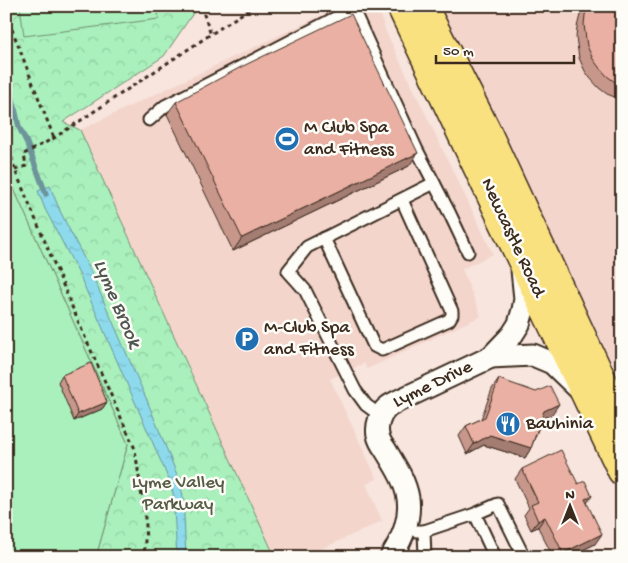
<svg xmlns="http://www.w3.org/2000/svg" width="628" height="563" viewBox="0 0 628 563" font-family="'Gochi Hand',sans-serif">
<style>
.built{fill:#f3d5cc}
.park{fill:url(#park-crowns);stroke:#728d6d}
.pitch{fill:#a9f0bc;stroke:#728d6d}
.water{fill:url(#water-ripples);stroke:#6c949a}
.lines{fill:none;stroke-linecap:round;stroke-linejoin:round}
.stream{stroke:#6c949a;stroke-width:5.5}
.service-casing{stroke:#3b2a1e;stroke-width:15}
.minor-casing{stroke:#3b2a1e;stroke-width:25}
.trunk-casing{stroke:#3b2a1e;stroke-width:31}
.path{stroke:#3b2a1e;stroke-width:3;stroke-dasharray:4 4;stroke-linecap:butt}
.service{stroke:#fdfcf7;stroke-width:11}
.minor{stroke:#fdfcf7;stroke-width:21}
.trunk{stroke:#fae180;stroke-width:28}
.wall{fill:#c8978c;stroke:#3b2a1e}
.shaded-wall{fill:#a37b72;stroke:#3b2a1e}
.building{fill:#e9b0a3;stroke:#3b2a1e}
.labels{text-anchor:middle;dominant-baseline:central;stroke-width:5;stroke-linejoin:round;paint-order:stroke}
.poi-label{font-size:19px;fill:#3b2a1e;stroke:#fdfcf7;text-anchor:start}
.street-label{font-size:19px;fill:#3b2a1e;stroke:#fdfcf7}
.park-label{font-size:19px;fill:#565c46;stroke:#fdfcf7}
.water-label{font-size:20px;font-style:italic;fill:#505652;stroke:#fdfcf7}
</style>
<defs>
<pattern id="park-crowns" width="20" height="18" patternUnits="userSpaceOnUse" patternTransform="scale(1.25)"><rect width="20" height="18" fill="#a9f0bc"/><path d="M2 6a3 3 0 1 1 6 0M12 15a3 3 0 1 1 6 0" fill="none" stroke="#92cea1"/></pattern>
<pattern id="water-ripples" width="26" height="14" patternUnits="userSpaceOnUse" patternTransform="scale(1.25)"><rect width="26" height="14" fill="#8ddaed"/><path d="M2 4q2-2 4 0t4 0M15 11q2-2 4 0t4 0" fill="none" stroke="#7bbbcb"/></pattern>
</defs>
<rect width="100%" height="100%" fill="#f7e5de"/>
<filter id="ink" filterUnits="userSpaceOnUse"><feTurbulence type="fractalNoise" baseFrequency=".02" numOctaves="2"/><feDisplacementMap in="SourceGraphic" scale="10" xChannelSelector="R" yChannelSelector="G"/><feConvolveMatrix kernelMatrix="1 2 1 2 8 2 1 2 1" color-interpolation-filters="sRGB"/></filter>
<g filter="url(#ink)">
<g class="built">
<path d="M 341,6 L 378,6 L 385,30 L 493,254 L 462,269 L 481,316 L 367,369 L 364,363 L 330,379 L 377,479 L 366,484 L 382,521 L 304,557 L 275,557 L 80,130 Z"/>
<path d="M 440,6 L 622,6 L 622,383 L 553,240 Z"/>
</g>
<path class="park" d="M 6,6 L 198,6 L 164,56 L 63,122 L 80,130 L 275,557 L 96,557 L 128,444 L 9,178 L 6,179 Z"/>
<g class="pitch">
<path d="M 20,6 L 157,6 L 159,19 L 24,36 Z"/>
<path d="M 9,178 L 128,444 L 96,557 L 6,557 L 6,179 Z"/>
</g>
<path class="water" d="M 50,186 L 60,211 L 91,272 L 146,398 L 180,482 L 183,496 L 186,557 L 177,557 L 173,493 L 169,480 L 79,274 L 45,209 L 38,191 Z"/>
<g class="lines">
<path class="stream" d="M 6,68 L 19,127 L 26,141 L 46,194"/>
<defs>
<g id="service">
<path d="M 149,120 L 165,106 L 341,15 L 348,14 L 357,18 L 417,150 L 450,214 L 468,252"/>
<path d="M 324,238 L 374,346 L 382,350 L 449,320 L 452,315 L 452,311 L 402,200"/>
<path d="M 381,416 L 366,405 L 355,390 L 305,290 L 288,271 L 307,247 L 434,183"/>
<path d="M 475,514 L 495,557"/>
<path d="M 417,531 L 424,531 L 425,557"/>
<path d="M 424,531 L 475,514 L 498,504 L 524,557"/>
</g>
<g id="minor">
<path d="M 491,357 L 533,355 L 552,363 L 579,389"/>
<path d="M 391,557 C 402,539 411,520 408,498 C 405,480 394,464 385,449 C 382,445 379,440 378,435 C 376,426 380,413 388,407 C 390,405 395,403 398,401 L 491,357 L 512,335 L 519,324 L 523,310 L 525,299 L 522,270"/>
</g>
<g id="trunk">
<path d="M 401,6 L 622,471"/>
<path d="M 423,6 L 485,128 L 622,423"/>
</g>
</defs>
<use href="#service" class="service-casing"/>
<use href="#minor" class="minor-casing"/>
<use href="#trunk" class="trunk-casing"/>
<g class="path">
<path d="M 201,6 L 211,35"/>
<path d="M 6,14 L 54,138"/>
<path d="M 6,134 L 15,170 L 81,328 L 135,449 L 146,525 L 144,557"/>
<path d="M 15,170 L 26,166 L 24,154 L 54,138 L 246,11 L 258,6"/>
</g>
<use href="#service" class="service"/>
<use href="#minor" class="minor"/>
<use href="#trunk" class="trunk"/>
</g>
<g class="wall">
<path d="M 585,6 L 622,6 L 622,100 L 607,94 L 599,88 L 590,78 L 585,71 L 579,58 L 576,37 L 577,27 L 580,15 Z"/>
<path d="M 176,102 L 409,166 L 233,251 L 167,114 Z"/>
<path d="M 62,375 L 107,402 L 102,409 L 74,421 L 58,382 Z"/>
<path d="M 499,379 L 552,414 L 542,419 L 531,448 L 525,458 L 484,445 L 467,454 L 459,436 L 466,426 L 481,419 L 492,389 Z"/>
<path d="M 522,469 L 578,484 L 587,503 L 595,544 L 569,557 L 553,557 L 538,527 L 531,530 L 524,515 L 529,508 L 515,479 Z"/>
</g>
<g class="shaded-wall">
<path d="M 622,94 L 622,100 L 618,99 Z"/>
<path d="M 418,153 L 409,166 L 233,251 L 242,238 Z"/>
<path d="M 107,402 L 102,409 L 74,421 L 78,414 Z"/>
<path d="M 559,404 L 552,414 L 537,421 L 544,411 Z"/>
<path d="M 490,435 L 531,448 L 525,458 L 484,445 L 467,454 L 474,444 Z"/>
<path d="M 592,496 L 585,506 L 585,499 Z"/>
<path d="M 545,517 L 538,527 L 531,530 L 538,521 Z"/>
<path d="M 602,534 L 595,544 L 569,557 L 560,557 L 563,553 Z"/>
</g>
<g class="building">
<path d="M 588,6 L 622,6 L 622,85 L 615,82 L 607,76 L 598,66 L 593,59 L 587,46 L 584,25 L 585,15 Z"/>
<path d="M 351,14 L 418,153 L 242,238 L 176,102 L 241,67 Z"/>
<path d="M 91,363 L 107,402 L 78,414 L 62,375 Z"/>
<path d="M 499,379 L 536,392 L 550,386 L 559,404 L 544,411 L 531,448 L 490,435 L 474,444 L 466,426 L 485,417 Z"/>
<path d="M 561,450 L 578,484 L 585,481 L 592,496 L 585,499 L 602,534 L 563,553 L 545,517 L 538,521 L 531,505 L 538,502 L 522,469 Z"/>
</g>
</g>
<defs>
<symbol id="stadium-disc" viewBox="-11 -11 22 22"><circle r="9.5" fill="#1f6fb2" stroke="#fdfcf7"/><path d="M0-5a6.5 5 0 1 0 0 10a6.5 5 0 1 0 0-10ZM-3.5-1.8h7v3.6h-7Z" fill="#fff"/></symbol>
<symbol id="parking-disc" viewBox="-11 -11 22 22"><circle r="9.5" fill="#1f6fb2" stroke="#fdfcf7"/><path d="M-3.5-5.5H1a3.5 3.5 0 0 1 0 7H-1V5.5H-3.5ZM-1-3.4V-.6H.8a1.4 1.4 0 0 0 0-2.8Z" fill="#fff"/></symbol>
<symbol id="restaurant-disc" viewBox="-11 -11 22 22"><circle r="9.5" fill="#1f6fb2" stroke="#fdfcf7"/><path d="M-5-6h1v4h1v-4h1v4h1v-4h1v5L-1.5 .5V6h-2V.5L-5-1ZM5-6V6H3V1.5H1.5Q1.5-4 5-6Z" fill="#fff"/></symbol>
</defs>
<g fill-rule="evenodd">
<use href="#stadium-disc" x="273" y="125" width="28" height="28"/>
<use href="#parking-disc" x="233" y="325" width="28" height="28"/>
<use href="#restaurant-disc" x="494" y="410" width="28" height="28"/>
</g>
<g class="labels">
<g class="poi-label">
<text x="304" y="128">M Club Spa<tspan x="304" dy="22">and Fitness</tspan></text>
<text x="264" y="328">M-Club Spa<tspan x="264" dy="22">and Fitness</tspan></text>
<text x="526" y="424">Bauhinia</text>
</g>
<g class="street-label">
<text transform="translate(512 238) rotate(65)">Newcastle Road</text>
<text transform="translate(433 385) rotate(-26)">Lyme Drive</text>
</g>
<g class="park-label">
<text x="178" y="483">Lyme Valley<tspan x="178" dy="22">Parkway</tspan></text>
</g>
<g class="water-label">
<text transform="translate(116 304) rotate(67)">Lyme Brook</text>
</g>
</g>
<rect width="628" height="563" fill="none" stroke="#fdfcf7" stroke-width="25"/>
<rect x="12" y="12" width="603" height="538" fill="none" stroke="#3b2a1e" stroke-width="2" filter="url(#ink)"/>
<g transform="translate(570 506)" stroke="#fdfcf7" stroke-width="4" paint-order="stroke">
<path d="M0-4L9 19L0 12L-9 19Z" fill="#3b2a1e"/>
<text y="-8" font-size="14" font-weight="bold" text-anchor="middle" fill="#3b2a1e">N</text>
</g>
<path d="M436 55v8h138v-8" fill="none" stroke="#3b2a1e" stroke-width="2.5"/>
<text x="443" y="55" font-size="15" fill="#3b2a1e" stroke="#fdfcf7" stroke-width="4" paint-order="stroke">50 m</text>
</svg>
